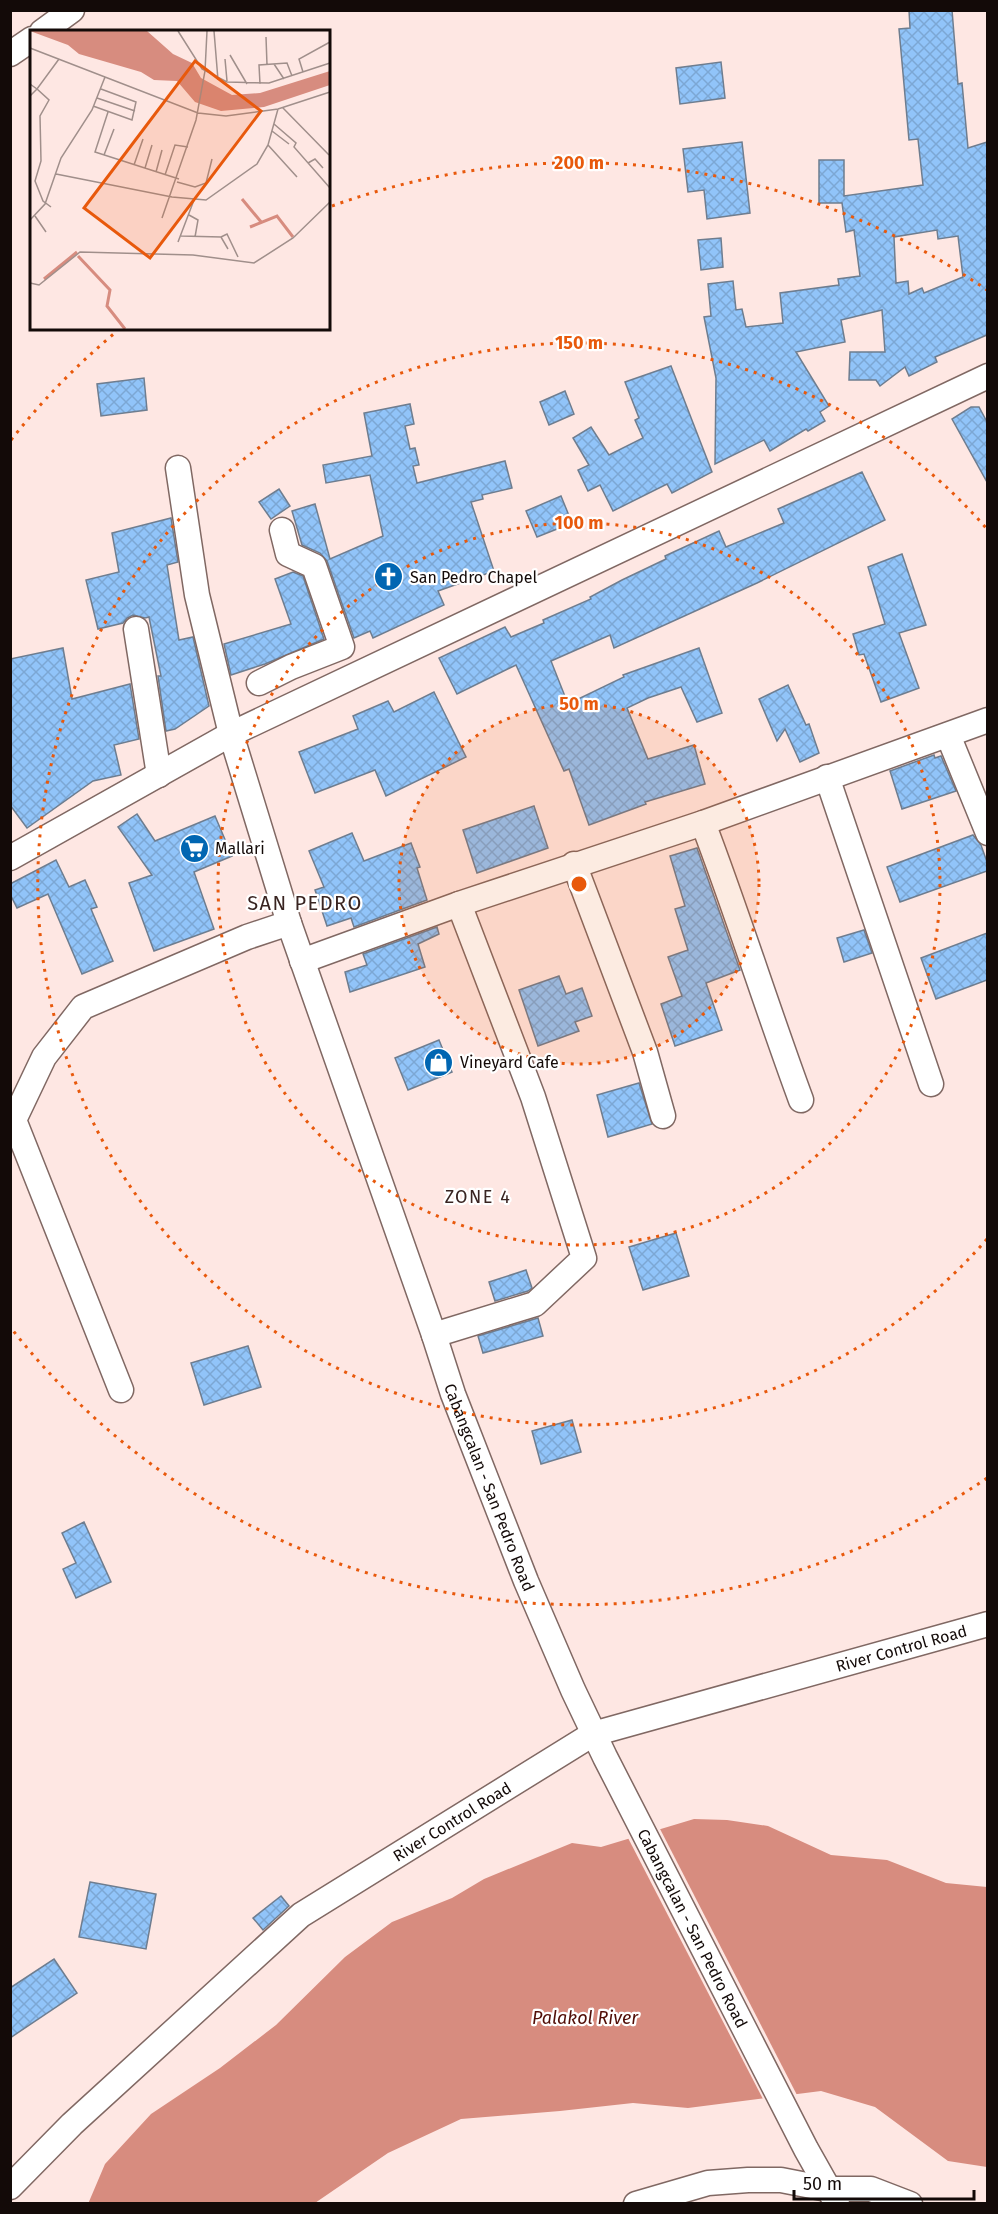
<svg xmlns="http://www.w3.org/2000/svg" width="998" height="2214" viewBox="0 0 998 2214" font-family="'Fira Sans',sans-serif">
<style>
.water{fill:#d78c7f}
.pier{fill:#fee7e3}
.building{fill:url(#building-cross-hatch);stroke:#6e7d8f;stroke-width:1.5;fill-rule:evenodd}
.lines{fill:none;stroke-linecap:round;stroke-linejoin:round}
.minor-casing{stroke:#806863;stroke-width:27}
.minor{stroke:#fff;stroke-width:24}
.ring{fill:none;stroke:#e8590c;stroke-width:3;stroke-dasharray:3 6}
.labels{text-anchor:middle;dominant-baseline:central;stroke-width:4.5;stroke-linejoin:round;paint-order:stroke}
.poi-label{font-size:16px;fill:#130a08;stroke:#fff;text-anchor:start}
.street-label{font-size:16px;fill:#130a08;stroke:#fff}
.neighbourhood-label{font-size:18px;letter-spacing:1.5px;fill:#392421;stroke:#fff}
.water-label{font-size:18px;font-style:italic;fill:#510e07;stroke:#fff}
.quarter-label{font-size:20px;letter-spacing:1.5px;fill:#392421;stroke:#fff}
.inset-river{fill:none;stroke:#d78c7f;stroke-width:3}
.inset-road{fill:none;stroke:#a08f8b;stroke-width:1.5}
.view{fill:#e8590c;fill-opacity:0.15;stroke:#e8590c;stroke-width:3}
.inset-edge{fill:none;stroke:#130a08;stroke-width:3}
.centre{fill:#e8590c;stroke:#fff;stroke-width:3}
.ring-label{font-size:18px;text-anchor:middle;font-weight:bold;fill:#e8590c;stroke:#fff;stroke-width:4.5;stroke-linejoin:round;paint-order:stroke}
</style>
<defs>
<pattern id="building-cross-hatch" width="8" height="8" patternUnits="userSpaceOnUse" patternTransform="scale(1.5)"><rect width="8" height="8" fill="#91c4f9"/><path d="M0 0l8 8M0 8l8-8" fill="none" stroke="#7ca7d4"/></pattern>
</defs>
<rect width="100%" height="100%" fill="#fee7e3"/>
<path class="water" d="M 694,1819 L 727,1820 L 768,1826 L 831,1855 L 887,1860 L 946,1883 L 987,1887 L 987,2167 L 948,2161 L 875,2107 L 821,2091 L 688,2108 L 633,2103 L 560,2111 L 461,2119 L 388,2153 L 315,2203 L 88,2204 L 105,2164 L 151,2114 L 220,2068 L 276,2025 L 345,1957 L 392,1922 L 452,1898 L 484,1879 L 572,1843 L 601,1847 Z"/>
<path class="pier" d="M 659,1827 L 798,2097 L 764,2101 L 627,1836 Z"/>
<g class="building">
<path d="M 909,10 L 952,10 L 958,84 L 962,83 L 968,148 L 987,142 L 987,335 L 935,357 L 937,362 L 909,376 L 905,367 L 880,386 L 876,380 L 849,380 L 850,352 L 885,352 L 882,310 L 841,320 L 845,342 L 796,352 L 829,406 L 820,412 L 825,421 L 808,431 L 806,429 L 770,451 L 764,440 L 715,464 L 716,378 L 704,317 L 711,316 L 708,284 L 733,281 L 736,310 L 742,309 L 746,327 L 783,323 L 780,293 L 839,285 L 838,279 L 860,276 L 854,230 L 846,232 L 842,203 L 819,203 L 819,160 L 844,160 L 844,196 L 923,185 L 918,139 L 909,140 L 899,29 L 910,28 ZM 937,230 L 938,239 L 958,236 L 963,277 L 924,293 L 922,288 L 909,294 L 908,281 L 896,283 L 894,237 Z"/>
<path d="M 721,62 L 725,98 L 680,104 L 676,68 Z"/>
<path d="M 742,142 L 750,213 L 707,219 L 704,190 L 688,192 L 683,149 Z"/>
<path d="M 721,238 L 723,267 L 701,270 L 698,240 Z"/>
<path d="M 671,366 L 712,472 L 672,493 L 667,484 L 613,511 L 600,485 L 588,491 L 578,470 L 589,465 L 573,438 L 591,427 L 609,455 L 643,438 L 635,420 L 639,418 L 625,382 Z"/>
<path d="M 144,378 L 147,410 L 101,416 L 97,384 Z"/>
<path d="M 565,391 L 574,414 L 549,425 L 540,402 Z"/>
<path d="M 410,404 L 414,424 L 405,426 L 410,449 L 415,448 L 419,465 L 413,466 L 417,483 L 505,461 L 512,488 L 482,495 L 483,499 L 471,502 L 494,571 L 438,591 L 444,605 L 373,638 L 370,631 L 354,638 L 327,561 L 320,553 L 302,545 L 292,511 L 315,504 L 330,559 L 383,536 L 370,475 L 326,483 L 323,465 L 372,456 L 364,413 Z"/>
<path d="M 971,407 L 979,407 L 987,422 L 987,482 L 952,419 Z"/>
<path d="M 862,472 L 885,520 L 757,583 L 614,648 L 610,635 L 551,661 L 568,704 L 624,677 L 623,675 L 699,648 L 722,713 L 697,722 L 681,687 L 648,698 L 627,708 L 648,759 L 694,745 L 705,784 L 645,802 L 646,804 L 589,825 L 569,769 L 564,771 L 516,665 L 457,694 L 439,658 L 505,627 L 511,637 L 544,623 L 543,620 L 591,599 L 590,597 L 622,580 L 666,559 L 665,556 L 719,531 L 726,547 L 784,523 L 778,509 Z"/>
<path d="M 279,489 L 290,506 L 271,519 L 259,502 Z"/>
<path d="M 561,496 L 572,523 L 537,537 L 526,511 Z"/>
<path d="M 171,518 L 178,562 L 167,565 L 179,640 L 193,637 L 209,706 L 175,729 L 166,731 L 158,676 L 161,676 L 149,617 L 145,618 L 133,615 L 127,618 L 123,623 L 98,629 L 86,580 L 119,572 L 112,533 Z"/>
<path d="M 902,554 L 926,625 L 899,633 L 919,688 L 881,702 L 864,654 L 859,655 L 853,634 L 885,624 L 868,567 Z"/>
<path d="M 293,572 L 303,576 L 324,639 L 265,664 L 231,675 L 224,644 L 291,624 L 275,579 Z"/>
<path d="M 63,648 L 72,699 L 130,684 L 139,739 L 114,745 L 121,775 L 93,781 L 27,828 L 10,805 L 10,659 Z"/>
<path d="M 788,685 L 806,725 L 809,724 L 819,753 L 800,762 L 785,729 L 777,741 L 759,699 Z"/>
<path d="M 434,692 L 466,757 L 386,796 L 375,770 L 315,793 L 299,752 L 358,729 L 353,716 L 388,701 L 394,712 Z"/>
<path d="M 934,755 L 935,758 L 941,756 L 956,791 L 902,809 L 890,771 Z"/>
<path d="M 534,806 L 548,848 L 477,873 L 463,830 Z"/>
<path d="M 137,814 L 155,841 L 215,816 L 232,856 L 194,872 L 214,929 L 154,951 L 129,883 L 152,875 L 118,827 Z"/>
<path d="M 352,833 L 364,861 L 411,843 L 420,867 L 417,868 L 427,900 L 354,927 L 351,918 L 327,926 L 315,890 L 324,887 L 309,851 Z"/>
<path d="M 973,835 L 981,845 L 987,862 L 987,871 L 900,902 L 887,867 Z"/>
<path d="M 697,848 L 740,970 L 706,983 L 722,1030 L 675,1046 L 661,1004 L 682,996 L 668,957 L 688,950 L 675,909 L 685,906 L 670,856 Z"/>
<path d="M 56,860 L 69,887 L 85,880 L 97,907 L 91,909 L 113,961 L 82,974 L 48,894 L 17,908 L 10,894 L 10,884 Z"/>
<path d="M 437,927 L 439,934 L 418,944 L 425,967 L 350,992 L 345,972 L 367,965 L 363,954 Z"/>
<path d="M 864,930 L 872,953 L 844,962 L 837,938 Z"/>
<path d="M 987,933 L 987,980 L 936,999 L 921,958 Z"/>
<path d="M 559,976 L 566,994 L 582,988 L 592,1016 L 575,1022 L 579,1031 L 538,1046 L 519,990 Z"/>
<path d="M 439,1040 L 452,1072 L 408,1090 L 395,1058 Z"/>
<path d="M 639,1083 L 652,1124 L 608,1137 L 597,1095 Z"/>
<path d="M 676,1233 L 689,1276 L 643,1290 L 629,1247 Z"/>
<path d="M 526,1270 L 532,1288 L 528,1291 L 495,1301 L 489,1282 Z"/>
<path d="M 538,1318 L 543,1336 L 483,1353 L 478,1336 Z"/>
<path d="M 248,1346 L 261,1387 L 204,1405 L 191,1363 Z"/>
<path d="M 572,1420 L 581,1452 L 541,1464 L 532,1431 Z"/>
<path d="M 84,1522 L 111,1582 L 76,1598 L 63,1569 L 76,1563 L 62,1533 Z"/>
<path d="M 90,1882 L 156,1894 L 146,1949 L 79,1937 Z"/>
<path d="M 281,1896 L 289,1906 L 263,1930 L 253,1918 Z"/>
<path d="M 54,1959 L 77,1993 L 10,2038 L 10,1988 Z"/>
</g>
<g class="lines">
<defs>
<g id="minor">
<path d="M 42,32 L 72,10"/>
<path d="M 10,54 L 32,39"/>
<path id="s1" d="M 178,468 L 197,595 L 231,734 L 289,923 L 434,1335 L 453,1394 L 526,1581 L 573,1690 L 605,1757 L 806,2149 L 837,2204"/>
<path d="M 136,629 L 159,775"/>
<path d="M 259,683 L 291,667 L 342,647 L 314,566 L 288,554 L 282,530"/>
<path d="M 948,735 L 988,833"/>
<path d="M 827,777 L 931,1084"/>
<path d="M 703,823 C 738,915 767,1008 801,1100"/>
<path d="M 10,858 L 231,734 L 988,376"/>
<path d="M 574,864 L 645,1052 L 663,1116"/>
<path d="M 302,961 L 459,904 L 703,823 L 988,720"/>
<path d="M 434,1335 L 535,1304 L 584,1258 L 533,1097 L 459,904"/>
<path d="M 121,1390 L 14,1120 L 44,1057 L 83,1007 L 247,937 L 289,923"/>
<path id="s2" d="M 10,2187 L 72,2124 L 301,1915 L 593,1734 L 988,1624"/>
<path d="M 636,2204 L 708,2183 L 748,2180 L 781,2180 L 827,2189 L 871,2189 L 910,2204"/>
</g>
</defs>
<use href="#minor" class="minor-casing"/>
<use href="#minor" class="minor"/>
</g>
<circle cx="579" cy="884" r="180" fill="#e8590c" fill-opacity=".12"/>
<g class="ring">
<circle cx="579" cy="884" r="180"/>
<circle cx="579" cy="884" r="361"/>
<path d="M987 1239A541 541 0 1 1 987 529"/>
<path d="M987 1478A721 721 0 0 1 11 1328M11 440A721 721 0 0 1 116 332M332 206A721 721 0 0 1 987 290"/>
</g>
<defs>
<symbol id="church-disc" viewBox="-11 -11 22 22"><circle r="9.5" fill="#0166b2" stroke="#fff"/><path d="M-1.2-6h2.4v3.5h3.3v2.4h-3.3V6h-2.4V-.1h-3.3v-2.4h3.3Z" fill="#fff"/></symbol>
<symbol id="supermarket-disc" viewBox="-11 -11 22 22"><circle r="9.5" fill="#0166b2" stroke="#fff"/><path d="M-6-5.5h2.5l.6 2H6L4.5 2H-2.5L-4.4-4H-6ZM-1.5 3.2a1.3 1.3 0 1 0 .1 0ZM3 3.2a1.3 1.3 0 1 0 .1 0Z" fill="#fff"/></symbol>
<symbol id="shop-disc" viewBox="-11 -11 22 22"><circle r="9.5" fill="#0166b2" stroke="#fff"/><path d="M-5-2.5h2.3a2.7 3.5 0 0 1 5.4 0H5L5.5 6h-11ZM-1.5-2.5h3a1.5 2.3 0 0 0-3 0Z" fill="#fff"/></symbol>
</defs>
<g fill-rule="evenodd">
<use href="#church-disc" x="372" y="560" width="33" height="33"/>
<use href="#supermarket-disc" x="178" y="832" width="33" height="33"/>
<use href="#shop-disc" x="422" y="1046" width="33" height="33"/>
</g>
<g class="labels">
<g class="poi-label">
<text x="410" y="577">San Pedro Chapel</text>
<text x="215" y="848">Mallari</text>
<text x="460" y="1062">Vineyard Cafe</text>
</g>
<g class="street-label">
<text stroke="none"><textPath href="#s1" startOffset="1068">Cabangcalan - San Pedro Road</textPath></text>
<text stroke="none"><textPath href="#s2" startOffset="1062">River Control Road</textPath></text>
<text stroke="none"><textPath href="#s2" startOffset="576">River Control Road</textPath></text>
<text stroke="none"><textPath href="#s1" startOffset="1554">Cabangcalan - San Pedro Road</textPath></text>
</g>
<g class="neighbourhood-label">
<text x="478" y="1197">ZONE 4</text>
</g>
<g class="water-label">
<text x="585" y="2018">Palakol River</text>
</g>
<g class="quarter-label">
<text x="305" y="903">SAN PEDRO</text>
</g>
</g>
<g transform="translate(30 30)">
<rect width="300" height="300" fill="#fee7e3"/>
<path d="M 0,1 L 117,1 L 143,24 L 162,33 L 171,48 L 202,65 L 230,63 L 300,41 L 300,55 L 234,77 L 191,81 L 165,72 L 147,51 L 124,50 L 111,42 L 49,24 L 38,15 Z" fill="#d78c7f"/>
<path class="inset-river" d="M 212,169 L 232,193M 220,197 L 247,186 L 263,207M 48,226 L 80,260 L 77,276 L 95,299M 14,249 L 47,222"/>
<path class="inset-road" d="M 148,1 L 172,39 L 197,52 L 239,53 L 300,33M 184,1 L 188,50M 236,7 L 237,35M 0,18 L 168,83 L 196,86 L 248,79 L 300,62M 200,25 L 217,54M 195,29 L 197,51M 244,34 L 254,49M 273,42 L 269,29 L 300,12M 0,54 L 7,59 L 29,29M 230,54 L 229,35 L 257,33 L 262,46M 0,66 L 7,59 L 19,70 L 10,86 L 11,131 L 5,151 L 13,171 L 21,177M 67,68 L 105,81M 63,76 L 102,90 L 106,72 L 71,59M 253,78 L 299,125M 78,82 L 65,122 L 149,149M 244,94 L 266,113 L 264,117 L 300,158M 242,101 L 259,114M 238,115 L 267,147M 74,125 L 84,99M 278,133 L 285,129 L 293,138M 104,135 L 113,109M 115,138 L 122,115M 126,142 L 132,120M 26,144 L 142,167 L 176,170 L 227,134 L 238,115 L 248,79M 135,145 L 145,115 L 158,117M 147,152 L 165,157 L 176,153 L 182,129M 159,185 L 168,190 L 165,207M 5,186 L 16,202M 132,188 L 166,90 L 175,41 L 177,1M 0,190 L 15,174 L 31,128 L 62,80 L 75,47M 151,206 L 191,207 L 198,219M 191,207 L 197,204 L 208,227M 148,212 L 164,170M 0,253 L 9,255 L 50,222 L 163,225 L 224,233 L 263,208 L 300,172"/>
<path class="view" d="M 165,31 L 231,81 L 120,228 L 54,178 Z"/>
<rect width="300" height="300" class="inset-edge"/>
</g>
<circle cx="579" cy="884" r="9" class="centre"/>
<g class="ring-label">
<text x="579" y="169">200 m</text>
<text x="579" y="349">150 m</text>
<text x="579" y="529">100 m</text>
<text x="579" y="710">50 m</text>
</g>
<rect width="998" height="2214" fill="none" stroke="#130a08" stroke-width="24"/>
<path d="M794 2190v9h180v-9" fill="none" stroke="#130a08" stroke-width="3"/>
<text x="803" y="2190" font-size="18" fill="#130a08" stroke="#ffffff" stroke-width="4.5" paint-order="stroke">50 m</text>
</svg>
